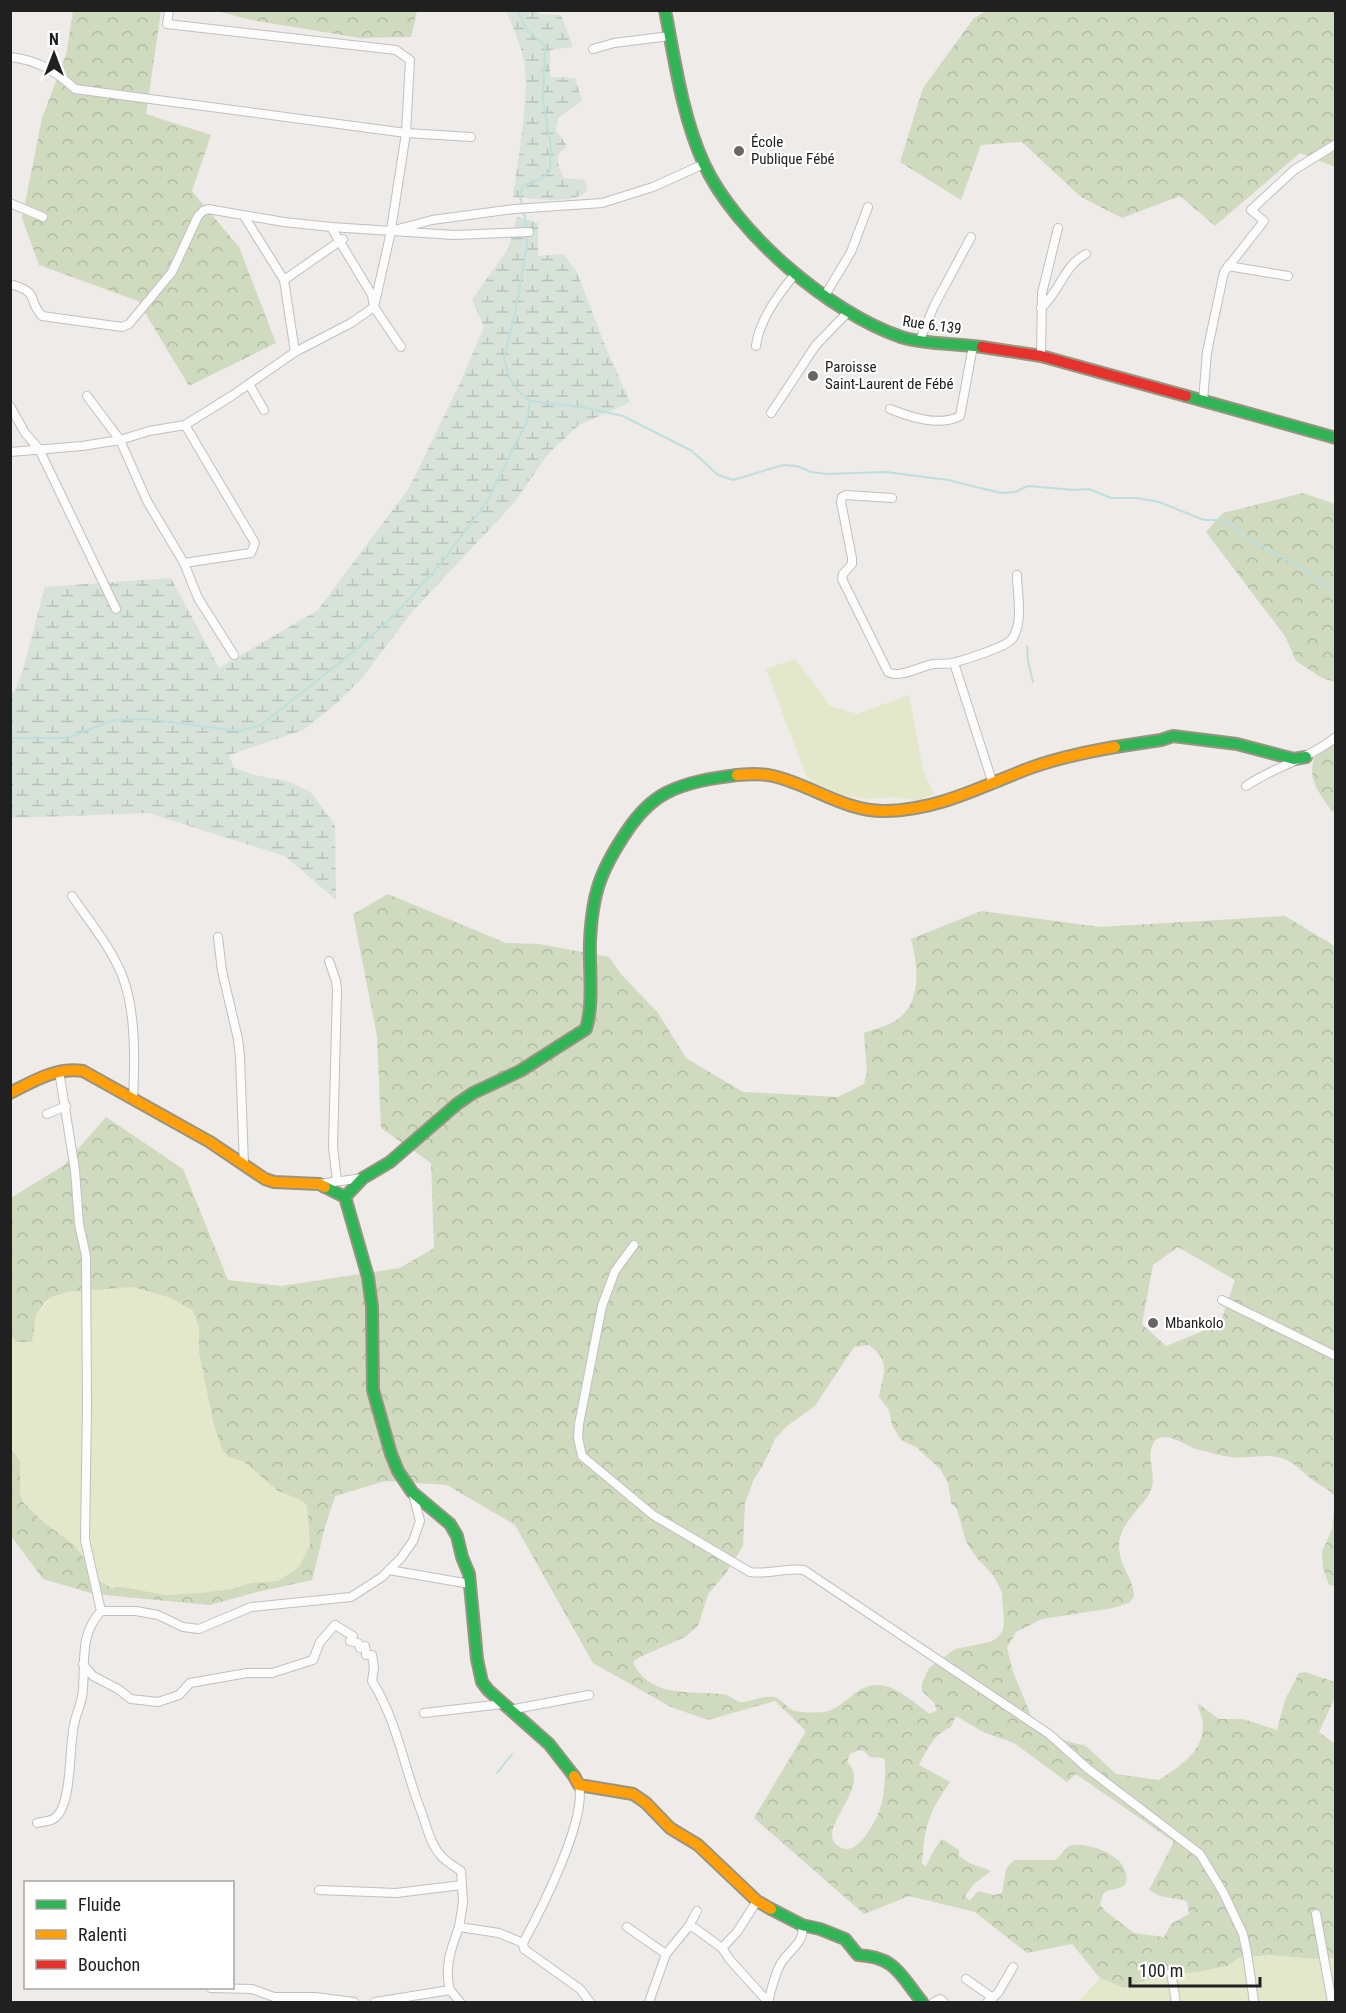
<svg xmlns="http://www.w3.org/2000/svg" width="1346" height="2013" viewBox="0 0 1346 2013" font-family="'Roboto Condensed',sans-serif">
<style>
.grass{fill:#e2e8c9}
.forest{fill:url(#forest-crowns);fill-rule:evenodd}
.wetland{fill:url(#wetland-marsh)}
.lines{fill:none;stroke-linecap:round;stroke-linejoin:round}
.stream{stroke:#bedfde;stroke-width:2}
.street-casing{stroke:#c1c0bf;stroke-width:10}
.fast-casing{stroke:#979481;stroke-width:14}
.slow-casing{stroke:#979481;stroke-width:14}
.jam-casing{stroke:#979481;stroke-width:14}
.street{stroke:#fcfcfc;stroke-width:8}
.fast{stroke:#30b455;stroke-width:10}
.slow{stroke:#ff9f0a;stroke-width:10}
.jam{stroke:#e5322d;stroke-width:10}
.poi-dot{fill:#686766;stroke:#fff;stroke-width:2}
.labels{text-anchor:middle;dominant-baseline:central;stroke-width:4.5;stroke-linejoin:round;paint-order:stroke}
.poi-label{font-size:15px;fill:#202020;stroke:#fff;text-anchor:start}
.street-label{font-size:15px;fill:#202020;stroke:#fff}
</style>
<defs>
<pattern id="forest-crowns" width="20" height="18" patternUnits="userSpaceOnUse" patternTransform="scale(1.5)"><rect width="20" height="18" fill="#d0dabf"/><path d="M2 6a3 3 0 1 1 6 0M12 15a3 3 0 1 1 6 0" fill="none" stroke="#b2bba4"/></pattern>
<pattern id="wetland-marsh" width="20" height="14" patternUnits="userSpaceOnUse" patternTransform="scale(1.5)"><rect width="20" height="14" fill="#d7e3d9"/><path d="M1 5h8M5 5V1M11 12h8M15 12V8" fill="none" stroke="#b8c2ba"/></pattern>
</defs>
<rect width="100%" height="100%" fill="#eeebe8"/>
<g class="grass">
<path d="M 795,659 L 830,706 L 857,714 L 909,695 L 923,770 L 934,794 L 918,800 L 894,797 L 870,799 L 844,796 L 807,778 L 766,669 Z"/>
<path d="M 133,1287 L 171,1298 L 193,1311 L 199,1327 L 199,1353 L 214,1426 L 229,1457 L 244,1462 L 278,1491 L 301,1500 L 307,1506 L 310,1545 L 299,1567 L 278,1581 L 251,1583 L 232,1589 L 200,1593 L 166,1595 L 122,1587 L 112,1589 L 95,1579 L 73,1544 L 42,1521 L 23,1502 L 20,1494 L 20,1461 L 11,1447 L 10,1336 L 17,1342 L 32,1342 L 36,1315 L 52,1297 L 68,1292 Z"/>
<path d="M 1269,1955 L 1312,1959 L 1335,1958 L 1335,2002 L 1078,2002 L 1100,1978 L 1124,1988 L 1160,1976 L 1197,1972 L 1227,1966 L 1238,1958 Z"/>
</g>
<g class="forest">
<path d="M 73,11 L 161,11 L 146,114 L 211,135 L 192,191 L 239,247 L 276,343 L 189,386 L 138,301 L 39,265 L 22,218 L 42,118 L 66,55 Z"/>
<path d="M 217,11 L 417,11 L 411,37 L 360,38 L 251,20 Z"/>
<path d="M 986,11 L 1335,11 L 1335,167 L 1300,153 L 1215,226 L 1180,196 L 1122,218 L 1081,197 L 1022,142 L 981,145 L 961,200 L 900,162 L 923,88 L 974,18 Z"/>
<path d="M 1303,493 L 1335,504 L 1335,682 L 1322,678 L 1296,661 L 1285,636 L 1206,532 L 1223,513 Z"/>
<path d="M 1335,736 L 1335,810 L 1332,812 C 1315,786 1306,779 1317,748 Z"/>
<path d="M 388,894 L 506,943 L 539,944 L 609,957 L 621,974 L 658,1013 L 686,1058 L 743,1092 L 838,1097 L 864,1084 L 867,1072 L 864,1033 C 874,1029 887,1026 895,1021 C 923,1003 918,966 911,939 L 981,911 L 1101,927 L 1285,916 L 1333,945 L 1335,957 L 1335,1497 C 1330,1489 1322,1487 1314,1481 C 1303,1473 1295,1462 1281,1458 C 1265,1453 1247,1459 1231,1457 C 1220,1456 1210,1452 1199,1450 C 1187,1447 1164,1428 1154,1442 C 1145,1457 1156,1471 1152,1487 C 1147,1505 1120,1520 1119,1545 C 1118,1564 1134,1578 1134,1597 L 1129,1603 L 1113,1608 L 1042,1619 L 1016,1632 L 1007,1648 L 1013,1672 L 1037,1730 L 1044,1735 L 1086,1746 L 1116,1774 L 1159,1780 C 1178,1767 1203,1753 1203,1726 C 1203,1719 1199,1710 1197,1703 L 1219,1719 L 1243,1719 L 1277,1730 L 1285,1700 L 1299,1673 L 1305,1672 L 1335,1682 L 1335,1697 L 1319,1732 L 1335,1744 L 1335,1958 L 1312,1959 L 1269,1955 L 1238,1958 L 1227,1966 L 1197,1972 L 1160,1976 L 1124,1988 L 1100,1978 L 1072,1944 L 1027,1953 L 975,1912 L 909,1896 L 864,1914 L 754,1818 L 806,1731 L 775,1701 L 708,1720 L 671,1707 L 593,1663 L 515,1525 L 447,1485 L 385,1481 L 335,1496 L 325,1527 L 312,1580 L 257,1592 L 210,1605 L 94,1594 L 43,1579 L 11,1536 L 10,1447 L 20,1461 L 20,1494 L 23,1502 L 42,1521 L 73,1544 L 88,1564 L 95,1579 L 112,1588 L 122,1587 L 166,1595 L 200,1593 L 232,1589 L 251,1583 L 278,1581 L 299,1567 L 310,1545 L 307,1506 L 301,1500 L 278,1491 L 244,1462 L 229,1457 L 223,1451 L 214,1426 L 199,1353 L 199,1327 L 193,1311 L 171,1298 L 133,1287 L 68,1292 L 52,1297 L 45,1302 L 36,1315 L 32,1342 L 17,1342 L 11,1336 L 11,1198 L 64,1165 L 106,1117 L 183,1169 L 228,1280 L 281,1286 L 400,1268 L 434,1248 L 431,1163 L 381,1128 L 377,1036 L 353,914 ZM 1178,1247 L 1235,1280 L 1220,1324 L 1166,1346 L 1142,1324 L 1153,1265 ZM 869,1345 C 892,1362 883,1372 879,1397 L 889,1410 L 892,1425 L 901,1440 L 916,1447 L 940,1469 L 948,1483 L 951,1503 L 957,1509 L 966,1542 L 976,1557 L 993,1575 L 1002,1592 L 1004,1623 L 1003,1630 L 997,1638 L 990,1642 L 955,1649 L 929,1668 L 922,1683 L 922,1691 L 934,1703 L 937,1710 L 930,1714 C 917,1705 895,1685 879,1685 C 854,1684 848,1707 824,1712 C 817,1713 799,1713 792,1710 C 785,1706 782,1699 774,1697 C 764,1695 752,1702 742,1702 C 735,1702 729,1694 722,1694 C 690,1691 649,1698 633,1662 L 640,1657 L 685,1637 L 698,1626 L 708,1594 L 726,1573 L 743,1546 L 745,1503 L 754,1479 L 763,1465 L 775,1439 L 787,1426 L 815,1406 L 854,1347 ZM 956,1716 L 983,1732 L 1014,1743 L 1067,1782 L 1076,1774 L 1174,1842 L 1149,1890 L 1160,1896 L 1187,1901 L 1189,1914 L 1171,1924 L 1164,1937 L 1134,1933 L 1105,1911 L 1100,1904 L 1103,1894 C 1110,1888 1118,1890 1125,1885 C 1135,1859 1093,1843 1073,1845 C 1065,1845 1062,1856 1055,1860 L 1014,1860 L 1006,1869 L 1002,1893 L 994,1895 L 978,1891 L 970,1901 L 965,1896 L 974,1884 L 991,1871 L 969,1863 L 959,1856 L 959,1850 L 942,1839 L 934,1850 L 926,1866 L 922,1864 C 925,1825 928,1814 950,1782 L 919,1765 C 928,1748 933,1735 951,1727 ZM 859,1750 L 864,1751 L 870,1757 L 883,1758 L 885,1761 C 886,1774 884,1800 879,1812 C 874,1824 858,1855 842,1848 C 808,1834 875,1787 847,1762 L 850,1754 Z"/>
<path d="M 1335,1499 L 1335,1586 L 1329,1585 L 1323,1568 L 1322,1552 L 1332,1529 Z"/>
</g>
<g class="wetland">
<path d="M 506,11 L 536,11 L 539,14 L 561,15 L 573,47 L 550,50 L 550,77 L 575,78 L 582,101 L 558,118 L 556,130 L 567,146 L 557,156 L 559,167 L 564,178 L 584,180 L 587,187 L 585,193 C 565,205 535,198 513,197 C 518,159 528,105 525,68 C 522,47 514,29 506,11 Z"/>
<path d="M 517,217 L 538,223 L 538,256 L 563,254 L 576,270 L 606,348 L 630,402 L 579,425 L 548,454 L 514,503 L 412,612 L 362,678 L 336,704 L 303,730 L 229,755 L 234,768 L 255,775 L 290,782 L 311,792 L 335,825 L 336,900 L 285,856 L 148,813 L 11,818 L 10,692 L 14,692 L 23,670 L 45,587 L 171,578 L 219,668 L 318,610 L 409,488 L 460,383 L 484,327 L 472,300 L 508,249 Z"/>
</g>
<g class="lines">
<g class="stream">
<path d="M 517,10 L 527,30 L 545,46 L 543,100 L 551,147 L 550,171 L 541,179 L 523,185 L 520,196 L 526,222 L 527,246 L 515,313 L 504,358 L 509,377 L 518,391 L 530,401 L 582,407 L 623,416 L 692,451 L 718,475 L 733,480 L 783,465 L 797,466 L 811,472 L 827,474 L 886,472 L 948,480 L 1001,493 L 1015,492 L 1028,486 L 1074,490 L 1089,489 L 1111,498 L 1136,498 L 1159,502 L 1204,520 L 1224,520 L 1246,537 L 1308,572 L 1336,593"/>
<path d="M 1027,646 L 1028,661 L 1033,682"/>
<path d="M 10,738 L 67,738 L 114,720 L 148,719 L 239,731 L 261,725 L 343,660 L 393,617 L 442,562 L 486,503 L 527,421 L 530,401"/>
<path d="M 497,1773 L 512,1754"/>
</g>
<defs>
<g id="street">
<path d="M 169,10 L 167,24 L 396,50 L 410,60 L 406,133 L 390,236 L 374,307 L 401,347"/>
<path d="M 593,49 L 614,43 L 670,36"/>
<path d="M 10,57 C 37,60 56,71 75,89 L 406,133 L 471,137"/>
<path d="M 10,203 L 43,217"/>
<path d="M 244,216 L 284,280"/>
<path d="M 398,229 L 432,220 L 514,209 L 602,203 L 653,187 L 704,164"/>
<path d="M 1228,266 L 1288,276"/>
<path d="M 10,284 C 42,293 26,299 42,316 L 122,327 L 129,324 L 172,272 L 198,216 L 203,211 L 208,209 L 284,222 L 331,227 L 454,235 L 529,232"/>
<path d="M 824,297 L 851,252 L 868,207"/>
<path d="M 1041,308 C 1060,292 1063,266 1086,254"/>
<path d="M 920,340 L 934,306 L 971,237"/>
<path d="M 756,346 C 759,320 779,293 796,273"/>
<path d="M 295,352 L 284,280 L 343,239"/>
<path d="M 1041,356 L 1042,293 L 1058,228"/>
<path d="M 249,384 L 264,410"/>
<path d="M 87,396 L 120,440 L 147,501 L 184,563 L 251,553 L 255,543 L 185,425"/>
<path d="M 1203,401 L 1207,352 L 1224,272 L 1264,221 L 1251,210 L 1294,170 L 1336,144"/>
<path d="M 10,406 L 25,433 L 39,449 L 116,609"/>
<path d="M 890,409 C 910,417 939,427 960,416 L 973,346"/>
<path d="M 771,413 L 816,345 L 847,313"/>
<path d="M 10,452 L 82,446 L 120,440 L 149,431 L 185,425 L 233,395 L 295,352 L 351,323 L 374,307 L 372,295 L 331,227"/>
<path d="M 892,498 L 846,495 L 842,497 L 841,502 L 852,558 L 852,564 L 843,574 L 842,579 L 888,672 C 899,679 921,666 933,664 C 941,663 949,665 956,662 C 967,659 1006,647 1012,639 C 1024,623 1017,593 1017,575"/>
<path d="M 184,563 L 198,598 L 234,655"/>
<path d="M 954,663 L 993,784"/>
<path d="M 1246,786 C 1275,766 1307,760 1336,737"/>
<path d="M 72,896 C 89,921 110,946 122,975 C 136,1010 135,1061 133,1099"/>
<path d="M 218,937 L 222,971 L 238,1039 L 240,1057 L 244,1165"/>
<path d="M 329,961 L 336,981 L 337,990 L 333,1147 L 337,1181"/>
<path d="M 59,1071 L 75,1170 L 79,1224 L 86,1256 L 87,1406 L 85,1540 L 101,1611"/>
<path d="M 47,1114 L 66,1106"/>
<path d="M 319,1184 L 363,1178"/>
<path d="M 634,1245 L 615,1271 L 602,1306 L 579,1424 L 578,1438 L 582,1456 L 653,1515 L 750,1572 C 769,1575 786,1567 804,1570 L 1049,1734 L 1087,1768 L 1200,1854 L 1223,1892 L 1243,1934 L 1247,1953 L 1254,2002"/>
<path d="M 1222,1300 L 1336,1356"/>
<path d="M 389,1570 L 470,1584"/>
<path d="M 83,1664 L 93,1676 L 118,1689 L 131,1699 L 158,1702 L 179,1695 L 190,1683 L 247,1673 L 272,1673 L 313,1660 L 320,1642 L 335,1625 L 353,1636 L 350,1641 L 358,1643 L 360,1648 L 365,1646 L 366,1655 L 372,1655 L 374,1667 L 372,1681 C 397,1720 404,1768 421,1811 C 427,1827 430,1844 442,1857 C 447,1862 455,1867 461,1871 L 462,1885"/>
<path d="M 509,1710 L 589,1695"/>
<path d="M 424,1713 L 503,1704"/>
<path d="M 37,1823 C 44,1821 53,1822 58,1815 C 72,1798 69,1747 74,1725 C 76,1713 83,1701 83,1689 C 85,1660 80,1634 101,1611 L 136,1611 L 158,1615 L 183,1627 L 199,1629 L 251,1607 L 351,1597 L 382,1577 L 401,1558 L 413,1541 L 420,1521 L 413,1494"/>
<path d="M 319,1890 L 396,1893 L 462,1885 L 463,1903 L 459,1927 L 499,1933 L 523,1943 L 524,1949 L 580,1989 L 590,2002"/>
<path d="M 757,1901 L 737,1932 L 722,1948 L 730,1960 L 768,2002"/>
<path d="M 1316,1914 L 1332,2002"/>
<path d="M 689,1926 L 696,1929 L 722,1948"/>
<path d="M 627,1927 L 666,1954"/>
<path d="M 523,1943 C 541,1910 587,1820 579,1785"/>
<path d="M 1171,1973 L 1176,2002"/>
<path d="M 966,1979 L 993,1998"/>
<path d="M 211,1988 L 252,1989 L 274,1997 L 315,1997 L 354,2002"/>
<path d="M 450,1990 C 444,1967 451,1949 459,1927"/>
<path d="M 375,2002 L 450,1990 L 460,2002"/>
<path d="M 649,2002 L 666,1954 L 689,1926 L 697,1911"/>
<path d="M 768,2002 C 771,1990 774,1977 780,1965 C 787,1951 806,1943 802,1925"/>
<path d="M 934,2002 L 940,1999 L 944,2002"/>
<path d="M 987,2002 L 998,1993 L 1013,1967"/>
</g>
<g id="fast">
<path d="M 665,10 C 675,61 682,116 704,164 C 736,233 830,313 901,337 C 927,345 956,343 982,347"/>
<path d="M 1186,396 L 1336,438"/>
<path d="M 1115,747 L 1161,740 L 1173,736 L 1237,744 L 1294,759 L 1306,757"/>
<path d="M 325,1187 L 345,1197 L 368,1277 L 372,1307 L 373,1390 L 391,1454 L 398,1471 L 412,1492 L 450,1524 L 457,1536 L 462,1557 L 469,1574 L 477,1659 L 482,1682 L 488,1690 L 549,1744 L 574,1776"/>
<path d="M 345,1197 L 363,1178 L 390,1162 L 457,1104 L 473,1093 L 520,1071 L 586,1029 C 594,1002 589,971 590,942 C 592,894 600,871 627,831 C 637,816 649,802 666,793 C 687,782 713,778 737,775"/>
<path d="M 771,1909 L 802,1925 L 820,1929 L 845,1939 L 858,1955 C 896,1957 900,1975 922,2002"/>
</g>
<g id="slow">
<path d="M 737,775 C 749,774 761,773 773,776 C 812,785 845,812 886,811 C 939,810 982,786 1030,768 C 1058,758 1086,752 1115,747"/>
<path d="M 10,1093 C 34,1081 56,1067 83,1071 L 210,1142 L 265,1179 L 274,1182 L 319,1184 L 325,1187"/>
<path d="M 574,1776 L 579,1785 L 633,1794 L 646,1803 L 670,1828 L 698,1845 L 757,1901 L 771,1909"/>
</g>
<path id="jam" d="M 982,347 L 1041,356 L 1186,396"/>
</defs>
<use href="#street" class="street-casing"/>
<use href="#fast" class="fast-casing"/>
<use href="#slow" class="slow-casing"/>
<use href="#jam" class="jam-casing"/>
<use href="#street" class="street"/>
<use href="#fast" class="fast"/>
<use href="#slow" class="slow"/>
<use href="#jam" class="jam"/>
</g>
<g class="poi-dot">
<circle cx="739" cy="151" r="6"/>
<circle cx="813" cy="376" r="6"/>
<circle cx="1153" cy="1323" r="6"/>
</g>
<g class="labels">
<g class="poi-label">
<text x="751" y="142">École<tspan x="751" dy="17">Publique Fébé</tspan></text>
<text x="825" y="367">Paroisse<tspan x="825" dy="17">Saint-Laurent de Fébé</tspan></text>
<text x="1165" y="1323">Mbankolo</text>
</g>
<g class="street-label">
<text transform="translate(932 325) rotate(8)">Rue 6.139</text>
</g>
</g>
<rect width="1346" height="2013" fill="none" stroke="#202020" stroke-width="24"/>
<rect x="24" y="1881" width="210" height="108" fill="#ffffff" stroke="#a6a6a6" stroke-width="1.5"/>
<rect x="36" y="1900" width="30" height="9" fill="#30b455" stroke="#a6a6a6" stroke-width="1.5"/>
<text x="78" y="1911" font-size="18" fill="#202020">Fluide</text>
<rect x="36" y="1930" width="30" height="9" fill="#ff9f0a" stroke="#a6a6a6" stroke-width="1.5"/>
<text x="78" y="1941" font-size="18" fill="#202020">Ralenti</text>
<rect x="36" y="1960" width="30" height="9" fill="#e5322d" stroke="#a6a6a6" stroke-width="1.5"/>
<text x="78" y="1971" font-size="18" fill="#202020">Bouchon</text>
<g transform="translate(54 54)" stroke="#ffffff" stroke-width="4.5" paint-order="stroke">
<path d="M0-4.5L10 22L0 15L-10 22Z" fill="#202020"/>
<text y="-9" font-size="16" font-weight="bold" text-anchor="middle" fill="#202020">N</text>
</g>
<path d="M1130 1977v9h130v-9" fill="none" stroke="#202020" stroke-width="3"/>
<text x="1139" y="1977" font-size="18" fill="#202020" stroke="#ffffff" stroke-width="4.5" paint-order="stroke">100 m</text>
</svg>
